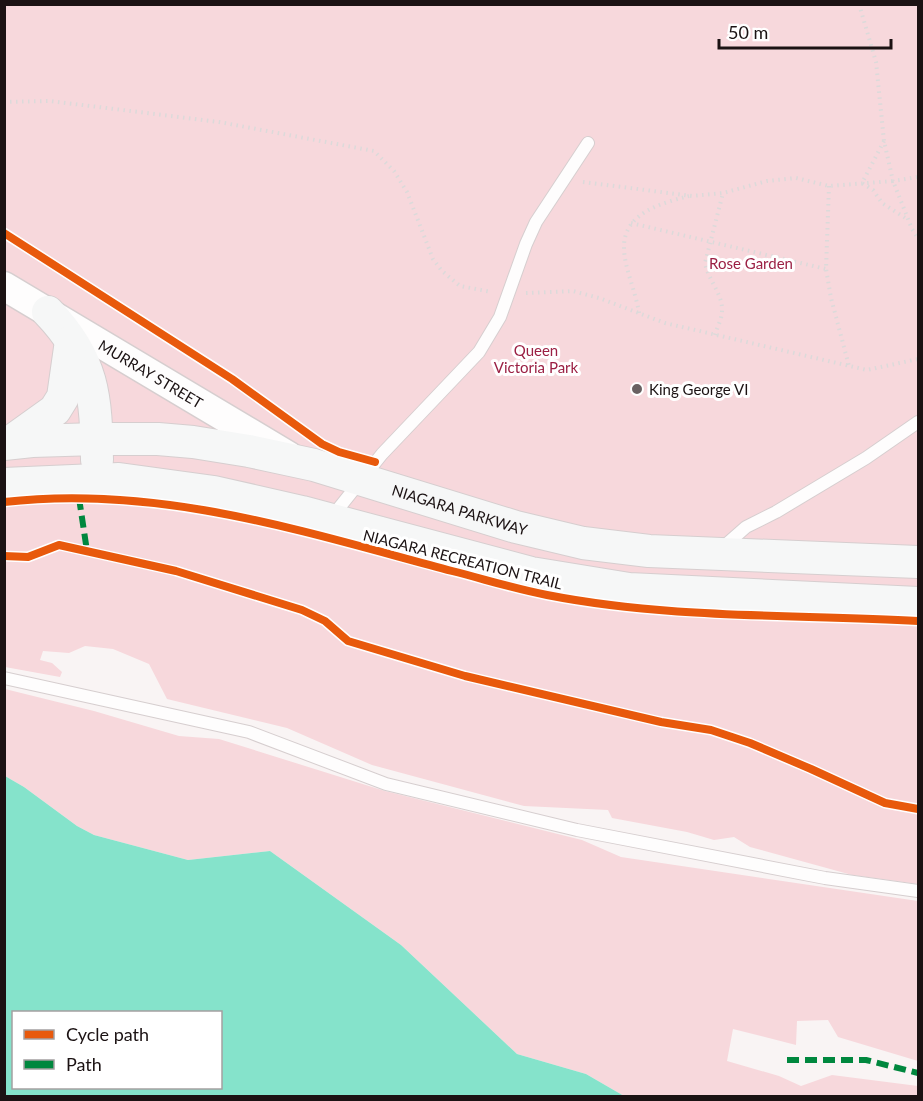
<svg xmlns="http://www.w3.org/2000/svg" width="923" height="1101" viewBox="0 0 923 1101" font-family="Lato,sans-serif">
<style>
.green{fill:#f7d8dc}
.water{fill:#85e3cb;fill-rule:evenodd}
.lines{fill:none;stroke-linecap:round;stroke-linejoin:round}
.service-casing{stroke:#d6cecf;stroke-width:14}
.tertiary-casing{stroke:#d6cecf;stroke-width:31}
.secondary-casing{stroke:#d6cecf;stroke-width:34}
.path{stroke:#dcdada;stroke-width:4;stroke-dasharray:1.5 4.5;stroke-linecap:butt}
.service{stroke:#fefdfd;stroke-width:12}
.tertiary{stroke:#fefdfd;stroke-width:28}
.secondary{stroke:#f6f7f7;stroke-width:32}
.quiet{stroke:#00873e;stroke-width:6;stroke-dasharray:12 6;stroke-linecap:butt}
.cycleway-casing{stroke:#fff;stroke-width:11}
.cycleway{stroke:#e8590c;stroke-width:8}
.poi-dot{fill:#696162;stroke:#fff;stroke-width:2}
.labels{text-anchor:middle;dominant-baseline:central;stroke-width:6;stroke-linejoin:round;paint-order:stroke}
.park-label{font-size:15px;fill:#9b2044;stroke:#fff}
.street-label{font-size:15px;fill:#1b1213;stroke:#fff}
.poi-label{font-size:15px;fill:#1b1213;stroke:#fff;text-anchor:start}
</style>
<rect width="100%" height="100%" fill="#f9f4f4"/>
<g class="green">
<path d="M 5,5 L 918,5 L 918,884 L 852,875 L 750,847 L 734,837 L 714,840 L 687,832 L 612,818 L 608,810 L 524,806 L 372,765 L 287,728 L 167,699 L 149,664 L 113,649 L 85,646 L 69,653 L 43,651 L 40,660 L 52,663 L 62,672 L 60,677 L 5,667 Z"/>
<path d="M 5,689 L 94,711 L 179,736 L 219,739 L 385,791 L 582,840 L 621,857 L 918,901 L 918,1061 L 838,1037 L 828,1020 L 797,1021 L 796,1045 L 733,1029 L 727,1061 L 779,1076 L 801,1086 L 832,1075 L 918,1086 L 918,1096 L 624,1096 L 586,1074 L 517,1054 L 401,945 L 270,851 L 188,860 L 94,835 L 77,826 L 24,787 L 5,776 Z"/>
</g>
<path class="water" d="M 5,776 L 24,787 L 77,826 L 94,835 L 188,860 L 270,851 L 401,945 L 517,1054 L 586,1074 L 624,1096 L 5,1096 ZM 14,1012 L 220,1012 L 220,1088 L 14,1088 Z"/>
<g class="lines">
<defs>
<g id="service">
<path d="M 331,518 L 382,454 L 479,352 L 500,317 L 526,244 L 536,222 L 588,143"/>
<path d="M 721,549 L 746,527 L 776,512 L 866,458 L 918,422"/>
<path d="M 4,678 L 249,732 L 386,784 L 577,830 L 825,878 L 918,891"/>
</g>
<g id="tertiary">
<path id="s1" d="M 4,286 L 289,456"/>
</g>
<g id="secondary">
<path d="M 48,312 C 94,360 96,397 97,460"/>
<path d="M 9,443 L 55,410 L 63,397 L 71,341"/>
<path id="s2" d="M 4,444 L 32,441 L 97,439 L 158,439 L 193,442 L 249,451 L 314,465 L 516,527 L 583,543 L 649,551 L 918,562"/>
<path d="M 4,484 L 119,479 L 214,492 L 302,512 L 531,573 L 629,589 L 918,603"/>
</g>
</defs>
<use href="#service" class="service-casing"/>
<use href="#tertiary" class="tertiary-casing"/>
<use href="#secondary" class="secondary-casing"/>
<g class="path">
<path d="M 859,4 L 876,62 L 884,141 L 893,181 L 918,177"/>
<path d="M 4,102 L 50,101 L 219,122 L 374,151 L 394,171 L 407,192 L 433,259 L 442,271 L 460,286 L 492,292"/>
<path d="M 884,141 L 862,183 L 873,190 L 882,203 L 907,219"/>
<path d="M 583,182 L 692,196 L 723,193 L 767,181 L 796,178 L 829,186 L 893,181 L 912,229 L 918,238"/>
<path d="M 829,186 L 826,269 L 831,298 L 849,366"/>
<path d="M 631,223 L 826,269"/>
<path d="M 526,293 L 573,291 L 599,298 L 665,323 L 867,370 L 918,359"/>
<path d="M 639,313 C 636,292 624,267 624,248 C 623,213 662,203 689,196"/>
<path d="M 715,335 C 717,327 722,319 722,311 C 723,294 708,280 705,263 L 723,193"/>
</g>
<use href="#service" class="service"/>
<use href="#tertiary" class="tertiary"/>
<use href="#secondary" class="secondary"/>
<g class="quiet">
<path d="M 79,498 L 87,551"/>
<path d="M 787,1060 L 866,1060 L 918,1073"/>
</g>
<defs>
<g id="cycleway">
<path d="M 4,233 L 232,379 L 322,444 L 339,452 L 375,462"/>
<path d="M 4,502 C 159,484 305,532 452,571 C 484,579 515,589 547,595 C 669,619 795,614 918,621"/>
<path d="M 4,556 L 28,557 L 59,545 L 176,571 L 302,610 L 325,621 L 348,641 L 465,676 L 661,722 L 711,730 L 750,743 L 811,769 L 885,803 L 918,809"/>
</g>
</defs>
<use href="#cycleway" class="cycleway-casing"/>
<use href="#cycleway" class="cycleway"/>
</g>
<circle class="poi-dot" cx="637" cy="389" r="6"/>
<g class="labels">
<g class="park-label">
<text x="751" y="263">Rose Garden</text>
<text x="536" y="350">Queen<tspan x="536" dy="17">Victoria Park</tspan></text>
</g>
<g class="street-label">
<text stroke="none"><textPath href="#s1" startOffset="171">MURRAY STREET</textPath></text>
<text stroke="none"><textPath href="#s2" startOffset="465">NIAGARA PARKWAY</textPath></text>
<text transform="translate(463 559) rotate(14)">NIAGARA RECREATION TRAIL</text>
</g>
<g class="poi-label">
<text x="649" y="389">King George VI</text>
</g>
</g>
<rect width="923" height="1101" fill="none" stroke="#1b1213" stroke-width="12"/>
<rect x="12" y="1011" width="210" height="78" fill="#ffffff" stroke="#a4a0a1" stroke-width="1.5"/>
<rect x="24" y="1030" width="30" height="9" fill="#e8590c" stroke="#a4a0a1" stroke-width="1.5"/>
<text x="66" y="1041" font-size="18" fill="#1b1213">Cycle path</text>
<rect x="24" y="1060" width="30" height="9" fill="#00873e" stroke="#a4a0a1" stroke-width="1.5"/>
<text x="66" y="1071" font-size="18" fill="#1b1213">Path</text>
<path d="M719 39v9h172v-9" fill="none" stroke="#1b1213" stroke-width="3"/>
<text x="728" y="39" font-size="18" fill="#1b1213" stroke="#ffffff" stroke-width="4.5" paint-order="stroke">50 m</text>
</svg>
